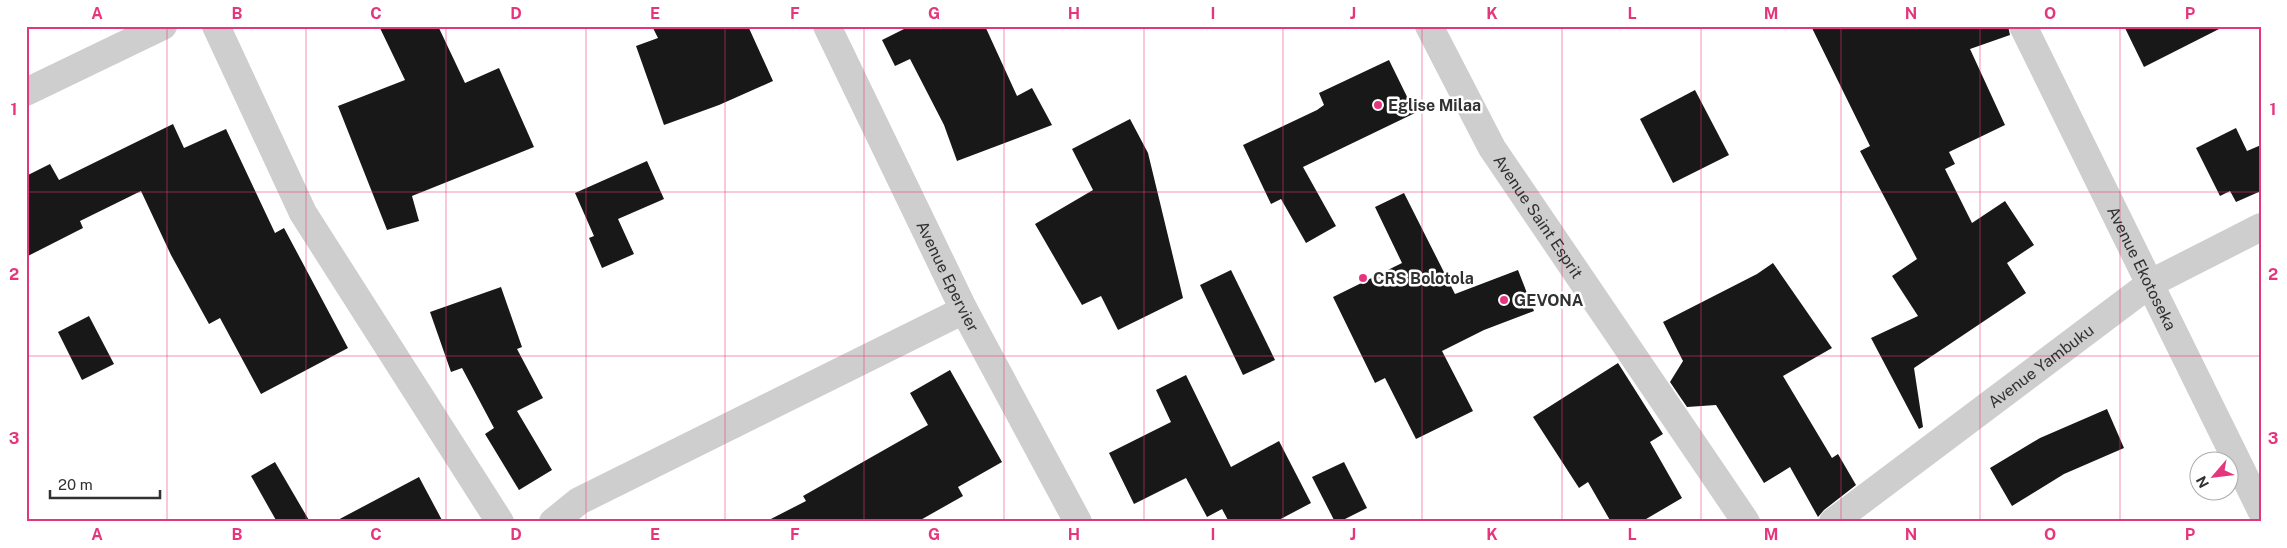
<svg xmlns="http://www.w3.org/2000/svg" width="2287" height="548" viewBox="0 0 2287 548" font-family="'Public Sans',sans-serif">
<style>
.building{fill:#181818}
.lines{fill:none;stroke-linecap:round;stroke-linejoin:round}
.street{stroke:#cecece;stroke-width:28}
.grid{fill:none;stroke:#e5367d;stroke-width:1;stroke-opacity:0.55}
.poi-dot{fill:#e5367d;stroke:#fff;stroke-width:2}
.labels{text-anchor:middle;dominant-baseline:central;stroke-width:5;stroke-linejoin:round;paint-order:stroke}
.poi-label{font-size:16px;font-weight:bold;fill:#313131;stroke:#fff;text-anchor:start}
.street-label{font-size:16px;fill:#313131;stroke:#fff}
.neatline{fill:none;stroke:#e5367d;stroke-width:2}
.grid-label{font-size:16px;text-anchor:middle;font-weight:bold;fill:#e5367d}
</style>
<rect width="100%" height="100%" fill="#fff"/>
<g class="building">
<path d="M 379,26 L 438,26 L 465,83 L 499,68 L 534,147 L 412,196 L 419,221 L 387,230 L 338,106 L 405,80 Z"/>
<path d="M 652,26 L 748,26 L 773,81 L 719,105 L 664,125 L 636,46 L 658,38 Z"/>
<path d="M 910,26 L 985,26 L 1017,96 L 1032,88 L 1052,125 L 957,161 L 944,125 L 910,59 L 895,66 L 882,40 Z"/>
<path d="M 1811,26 L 2008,26 L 2010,35 L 1970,49 L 2005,125 L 1949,152 L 1955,164 L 1945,169 L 1972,223 L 2005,201 L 2034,245 L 2007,263 L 2026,293 L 1914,368 L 1923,427 L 1919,429 L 1871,338 L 1918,316 L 1892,276 L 1917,259 L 1860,151 L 1870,146 Z"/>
<path d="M 2124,26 L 2225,26 L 2144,67 Z"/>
<path d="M 1389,60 L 1415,113 L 1303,167 L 1336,226 L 1306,243 L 1281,199 L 1271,204 L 1243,145 L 1317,110 L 1324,105 L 1319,93 Z"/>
<path d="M 1695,90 L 1729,155 L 1673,183 L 1640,119 Z"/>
<path d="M 1130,119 L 1148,153 L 1183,298 L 1118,330 L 1101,296 L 1082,305 L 1035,224 L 1093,190 L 1072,149 Z"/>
<path d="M 173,124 L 184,148 L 226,129 L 275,233 L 284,228 L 348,348 L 261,394 L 220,318 L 209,324 L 171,255 L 141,191 L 80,221 L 83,228 L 26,257 L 26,176 L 50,164 L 59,180 Z"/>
<path d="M 2236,128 L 2247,151 L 2261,145 L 2261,191 L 2236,202 L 2230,191 L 2220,196 L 2196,148 Z"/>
<path d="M 647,161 L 664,199 L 618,219 L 634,254 L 602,268 L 589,238 L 594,236 L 575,193 Z"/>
<path d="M 1404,193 L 1455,294 L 1518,270 L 1534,311 L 1484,330 L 1442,351 L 1473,411 L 1416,439 L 1385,378 L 1375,383 L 1333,297 L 1402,263 L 1375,207 Z"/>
<path d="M 1773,263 L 1832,348 L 1783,376 L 1832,458 L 1838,454 L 1856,485 L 1824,510 L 1818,517 L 1790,467 L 1764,483 L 1716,405 L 1687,407 L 1670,382 L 1683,361 L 1663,322 L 1757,274 Z"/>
<path d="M 1231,270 L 1275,360 L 1243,375 L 1200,285 Z"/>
<path d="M 501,287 L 522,347 L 517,349 L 543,398 L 517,411 L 552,470 L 519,490 L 485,434 L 494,428 L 462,368 L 451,372 L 430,312 Z"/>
<path d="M 89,316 L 114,364 L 82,380 L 58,332 Z"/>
<path d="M 1618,363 L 1663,434 L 1650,442 L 1682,498 L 1641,522 L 1611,522 L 1588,482 L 1579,488 L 1533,417 Z"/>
<path d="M 950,370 L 1002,462 L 958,487 L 963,496 L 917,522 L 765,522 L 806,501 L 803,496 L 928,425 L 910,393 Z"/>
<path d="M 1186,375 L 1231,467 L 1279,441 L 1311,503 L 1275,522 L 1229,522 L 1222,509 L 1207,517 L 1186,478 L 1134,504 L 1109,453 L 1171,422 L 1156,390 Z"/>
<path d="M 2107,409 L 2124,448 L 2064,474 L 2012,506 L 1990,468 L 2040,438 Z"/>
<path d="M 275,462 L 310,522 L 277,522 L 251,476 Z"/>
<path d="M 1344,462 L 1367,508 L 1339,522 L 1335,522 L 1312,477 Z"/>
<path d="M 419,477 L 443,522 L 334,522 Z"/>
</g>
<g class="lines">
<g class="street">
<path d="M 216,26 L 303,213 L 500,522"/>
<path id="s1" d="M 827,26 L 964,310 L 1078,522"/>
<path id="s2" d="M 1429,26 L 1492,148 L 1746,522"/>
<path id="s3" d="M 2023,26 L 2261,510"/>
<path d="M 26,92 L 163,26"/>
<path d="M 553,522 L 579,501 L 964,310"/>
<path id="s4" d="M 1833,522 L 2151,283 L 2261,227"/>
</g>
</g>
<path class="grid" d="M 167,26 L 167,522M 306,26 L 306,522M 446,26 L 446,522M 586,26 L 586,522M 725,26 L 725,522M 864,26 L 864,522M 1004,26 L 1004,522M 1144,26 L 1144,522M 1283,26 L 1283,522M 1422,26 L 1422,522M 1562,26 L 1562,522M 1701,26 L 1701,522M 1841,26 L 1841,522M 1980,26 L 1980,522M 2120,26 L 2120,522M 26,192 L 2261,192M 26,356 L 2261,356"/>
<g class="poi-dot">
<circle cx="1378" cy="105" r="5"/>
<circle cx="1363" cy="278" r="5"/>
<circle cx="1504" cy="300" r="5"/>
</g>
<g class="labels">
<g class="poi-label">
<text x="1388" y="105">Eglise Milaa</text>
<text x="1373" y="278">CRS Bolotola</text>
<text x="1514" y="300">GEVONA</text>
</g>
<g class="street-label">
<text stroke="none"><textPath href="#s2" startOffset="220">Avenue Saint Esprit</textPath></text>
<text stroke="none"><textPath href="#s3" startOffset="270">Avenue Ekotoseka</textPath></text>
<text stroke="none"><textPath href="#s1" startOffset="278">Avenue Epervier</textPath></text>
<text stroke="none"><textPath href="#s4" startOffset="260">Avenue Yambuku</textPath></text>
</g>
</g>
<rect width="2287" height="548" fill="none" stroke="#ffffff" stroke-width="55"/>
<g transform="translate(2214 476) rotate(242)"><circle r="24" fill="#ffffff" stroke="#adadad"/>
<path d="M0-4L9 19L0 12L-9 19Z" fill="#e5367d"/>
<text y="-8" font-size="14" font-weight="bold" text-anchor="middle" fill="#313131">N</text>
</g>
<path d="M50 490v8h110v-8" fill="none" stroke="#313131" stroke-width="2.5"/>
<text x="58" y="490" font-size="15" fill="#313131" stroke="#ffffff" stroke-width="4" paint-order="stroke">20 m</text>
<rect x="28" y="28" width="2232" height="492" class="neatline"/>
<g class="grid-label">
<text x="97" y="19">A</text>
<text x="237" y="19">B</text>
<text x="376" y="19">C</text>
<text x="516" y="19">D</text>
<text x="655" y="19">E</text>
<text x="795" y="19">F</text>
<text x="934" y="19">G</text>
<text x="1074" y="19">H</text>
<text x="1213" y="19">I</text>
<text x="1353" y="19">J</text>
<text x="1492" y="19">K</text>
<text x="1632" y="19">L</text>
<text x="1771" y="19">M</text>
<text x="1911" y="19">N</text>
<text x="2050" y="19">O</text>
<text x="2190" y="19">P</text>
<text x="14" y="115">1</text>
<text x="2273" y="115">1</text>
<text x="14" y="280">2</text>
<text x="2273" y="280">2</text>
<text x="14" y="444">3</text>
<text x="2273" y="444">3</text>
<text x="97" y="540">A</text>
<text x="237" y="540">B</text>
<text x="376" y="540">C</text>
<text x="516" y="540">D</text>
<text x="655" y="540">E</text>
<text x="795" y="540">F</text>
<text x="934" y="540">G</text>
<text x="1074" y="540">H</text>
<text x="1213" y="540">I</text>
<text x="1353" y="540">J</text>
<text x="1492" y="540">K</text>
<text x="1632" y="540">L</text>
<text x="1771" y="540">M</text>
<text x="1911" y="540">N</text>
<text x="2050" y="540">O</text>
<text x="2190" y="540">P</text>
</g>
</svg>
